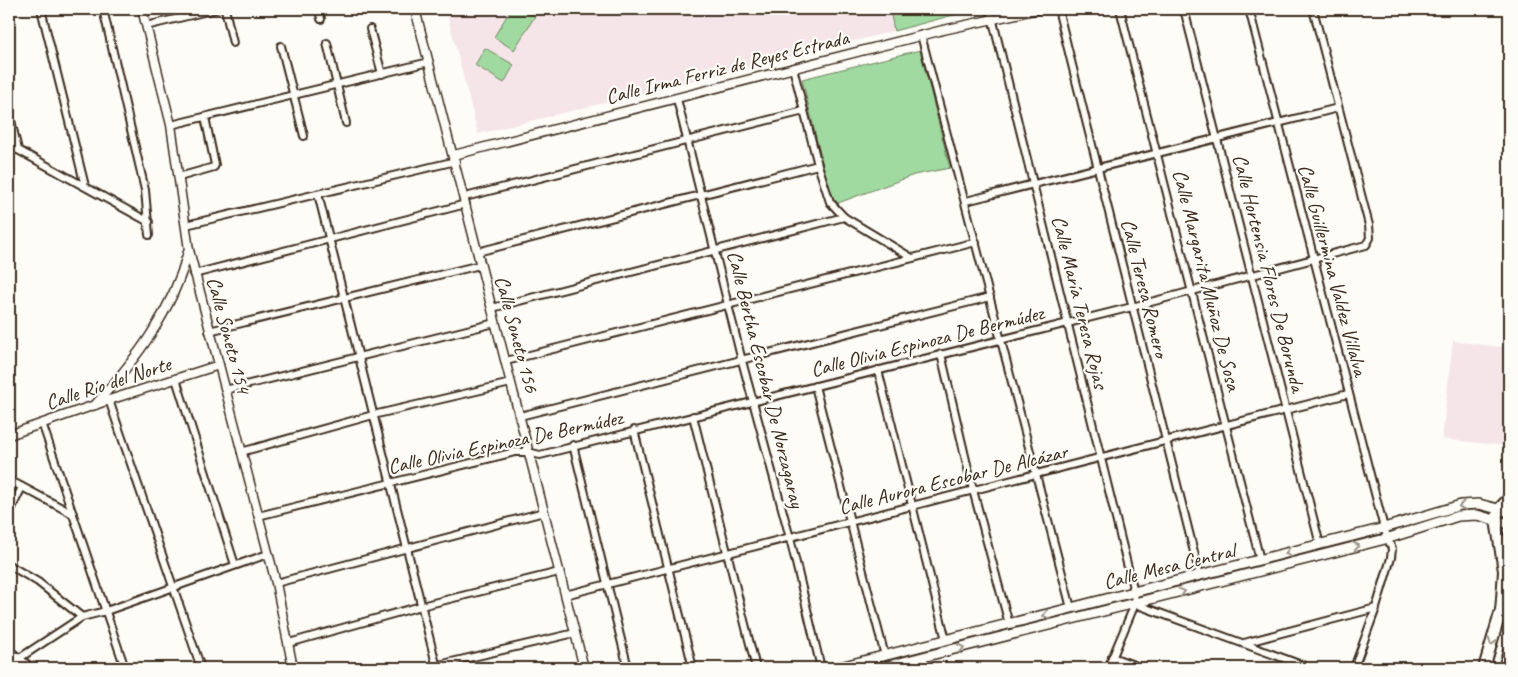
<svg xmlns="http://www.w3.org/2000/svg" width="1518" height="677" viewBox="0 0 1518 677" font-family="Caveat,sans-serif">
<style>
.built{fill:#f5e4e8}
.green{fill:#a0daa0;stroke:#6e825f}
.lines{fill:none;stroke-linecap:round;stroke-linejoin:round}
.minor-casing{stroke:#3b2a1e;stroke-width:10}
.tertiary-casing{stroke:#3b2a1e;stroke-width:11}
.secondary-casing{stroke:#3b2a1e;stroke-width:12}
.primary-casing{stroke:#3b2a1e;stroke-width:14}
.minor{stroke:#fdfcf7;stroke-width:6}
.tertiary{stroke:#fdfcf7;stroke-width:8}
.secondary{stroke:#fdfcf7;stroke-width:9}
.primary{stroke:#fdfcf7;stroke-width:10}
.oneway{stroke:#9c938a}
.labels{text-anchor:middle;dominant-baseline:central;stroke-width:4.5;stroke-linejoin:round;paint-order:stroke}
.street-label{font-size:21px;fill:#3b2a1e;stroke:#fdfcf7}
</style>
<rect width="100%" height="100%" fill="#fdfcf7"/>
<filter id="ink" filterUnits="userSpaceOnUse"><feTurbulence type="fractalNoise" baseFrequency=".02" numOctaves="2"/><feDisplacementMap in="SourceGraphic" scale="10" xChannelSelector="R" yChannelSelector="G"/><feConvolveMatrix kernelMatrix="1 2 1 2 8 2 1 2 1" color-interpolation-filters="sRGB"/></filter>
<g filter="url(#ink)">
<g class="built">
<path d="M 446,9 L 890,9 L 894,31 L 478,134 Z"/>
<path d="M 1453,341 L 1509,348 L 1509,446 L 1442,439 Z"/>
</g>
<g class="green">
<path d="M 511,9 L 523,9 L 535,16 L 514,50 L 494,37 Z"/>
<path d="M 890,9 L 976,9 L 894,31 Z"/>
<path d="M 485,48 L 514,65 L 504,83 L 475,65 Z"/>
<path d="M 920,50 L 950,168 L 914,175 L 838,203 L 830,195 L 802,79 Z"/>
</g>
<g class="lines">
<defs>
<g id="minor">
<path d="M 41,9 L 85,186"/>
<path d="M 103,9 L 145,190 L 149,235"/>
<path d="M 225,9 L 233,43"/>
<path d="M 319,9 L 321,19"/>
<path d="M 990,9 L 1134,592 L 1135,604 L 1108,668"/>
<path d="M 1058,9 L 1200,576"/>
<path d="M 1120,9 L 1260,560"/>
<path d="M 1184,9 L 1320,545"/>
<path d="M 1249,9 L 1384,528 L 1392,549 L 1391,558 L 1376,608 L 1354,668"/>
<path d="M 146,26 L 216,9"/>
<path d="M 370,29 L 382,74"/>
<path d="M 921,35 L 1071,608"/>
<path d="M 327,43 L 346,123"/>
<path d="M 281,46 L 304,136"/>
<path d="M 793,68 L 818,165 L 830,202 L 844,217 L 912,258"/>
<path d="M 677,99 L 742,361 L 790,538 L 821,668"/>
<path d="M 9,112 L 18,150"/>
<path d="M 171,125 L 429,62"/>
<path d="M 9,145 L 149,222"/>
<path d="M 179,177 L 214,167 L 215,165 L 205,117"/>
<path d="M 318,194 L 437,668"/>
<path d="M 465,197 L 804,111"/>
<path d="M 966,201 L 1338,108"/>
<path d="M 186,225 L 456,161"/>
<path d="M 477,252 L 818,165"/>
<path d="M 194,274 L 466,204"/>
<path d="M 492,308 L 844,217"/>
<path d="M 209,331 L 480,265"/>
<path d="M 941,354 L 973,490 L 1009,624"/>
<path d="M 506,361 L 976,242"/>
<path d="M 878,370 L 946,640"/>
<path d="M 176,379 L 235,565"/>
<path d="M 815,386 L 885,656"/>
<path d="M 225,390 L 495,323"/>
<path d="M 109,400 L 201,668"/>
<path d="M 520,416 L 990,297"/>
<path d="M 693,416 L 756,668"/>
<path d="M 42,423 L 125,668"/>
<path d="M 634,430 L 693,668"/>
<path d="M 573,445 L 628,668"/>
<path d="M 241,452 L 373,415 L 511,383"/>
<path d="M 9,480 L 73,514"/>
<path d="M 9,514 L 22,487"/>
<path d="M 258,516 L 515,452 L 528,452 L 540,455 L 1132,307 L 1366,245 L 1370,238 L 1369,225 L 1313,9"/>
<path d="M 9,565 L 38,582 L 82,617"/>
<path d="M 276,583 L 544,512"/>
<path d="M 565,595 L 1348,394"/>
<path d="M 1135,604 L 1310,668"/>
<path d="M 289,643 L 421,606 L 559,572"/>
<path d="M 1244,643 L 1376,608"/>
<path d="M 9,650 L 32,668"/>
<path d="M 1112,657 L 1142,668"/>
<path d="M 9,665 L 82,617 L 106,611 L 268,554"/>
<path d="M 426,668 L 575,633"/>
</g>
<g id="tertiary">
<path d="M 142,9 L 171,125 L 189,250 L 276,583 L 293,668"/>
<path d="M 415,9 L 584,668"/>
<path d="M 454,155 L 943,30 L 1039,9"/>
<path d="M 95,405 C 136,359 172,313 188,252"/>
<path d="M 9,435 L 109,400 L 219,365"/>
</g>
<g id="secondary">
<path d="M 836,668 L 1384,528 L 1461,505 L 1479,504 L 1509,512"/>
<path d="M 880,668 L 1389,538 L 1458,516 L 1477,515 L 1509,524"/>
</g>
<g id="primary">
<path d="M 1501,612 L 1504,571 L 1496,520 L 1499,509 L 1509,498"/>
<path d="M 1484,668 L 1502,607"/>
<path d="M 1504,668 L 1509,651"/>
</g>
</defs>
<use href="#minor" class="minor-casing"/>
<use href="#tertiary" class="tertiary-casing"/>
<use href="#secondary" class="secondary-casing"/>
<use href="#primary" class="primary-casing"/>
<use href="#minor" class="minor"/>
<use href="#tertiary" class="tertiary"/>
<use href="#secondary" class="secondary"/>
<use href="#primary" class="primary"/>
</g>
<defs><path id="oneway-chevron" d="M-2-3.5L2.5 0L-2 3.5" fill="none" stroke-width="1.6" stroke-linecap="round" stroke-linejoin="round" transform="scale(1.25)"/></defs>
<g class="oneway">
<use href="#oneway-chevron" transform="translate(1462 506) rotate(170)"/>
<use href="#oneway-chevron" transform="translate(1356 546) rotate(-15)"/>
<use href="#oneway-chevron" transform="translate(1288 553) rotate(165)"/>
<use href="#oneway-chevron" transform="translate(1182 592) rotate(-15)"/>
<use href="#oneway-chevron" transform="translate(1046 615) rotate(166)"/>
<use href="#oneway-chevron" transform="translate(1492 642) rotate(107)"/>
<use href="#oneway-chevron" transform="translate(961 648) rotate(-14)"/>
</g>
</g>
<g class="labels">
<g class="street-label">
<text transform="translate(727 67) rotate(-14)">Calle Irma Ferriz de Reyes Estrada</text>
<text transform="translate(1333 270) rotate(75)">Calle Guillermina Valdez Villalva</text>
<text transform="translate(1269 273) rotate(76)">Calle Hortensia Flores De Borunda</text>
<text transform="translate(1207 280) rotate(76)">Calle Margarita Muñoz De Sosa</text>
<text transform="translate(1145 288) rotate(76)">Calle Teresa Romero</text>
<text transform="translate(1080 302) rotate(76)">Calle María Teresa Rojas</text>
<text transform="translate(517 334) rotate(75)">Calle Soneto 156</text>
<text transform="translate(229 335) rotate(75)">Calle Soneto 154</text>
<text transform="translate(927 341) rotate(-14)">Calle Olivia Espinoza De Bermúdez</text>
<text transform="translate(766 379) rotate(76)">Calle Bertha Escobar De Norzagaray</text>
<text transform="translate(108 383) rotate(-18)">Calle Río del Norte</text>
<text transform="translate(505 442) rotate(-12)">Calle Olivia Espinoza De Bermúdez</text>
<text transform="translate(953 479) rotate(-14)">Calle Aurora Escobar De Alcázar</text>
<text transform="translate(1169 566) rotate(-14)">Calle Mesa Central</text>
</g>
</g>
<rect width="1518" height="677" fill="none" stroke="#fdfcf7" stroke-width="30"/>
<rect x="15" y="15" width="1488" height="647" fill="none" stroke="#3b2a1e" stroke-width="2" filter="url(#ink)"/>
</svg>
